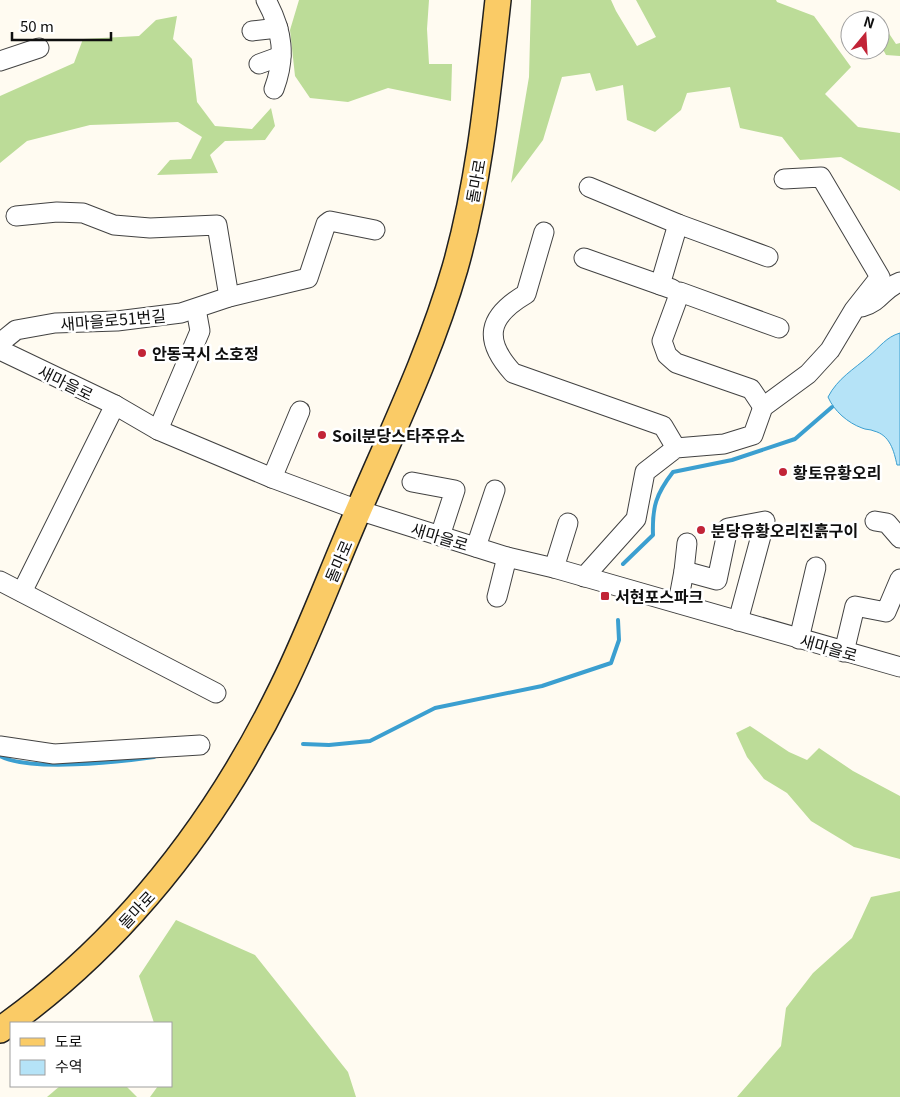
<svg xmlns="http://www.w3.org/2000/svg" width="900" height="1097" viewBox="0 0 900 1097" font-family="Georgia,'Noto Sans KR',serif">
<style>
.forest{fill:#bcdc98}
.water{fill:#b5e3f7;stroke:#3b9fd0}
.lines{fill:none;stroke-linecap:round;stroke-linejoin:round}
.stream{stroke:#3b9fd0;stroke-width:4}
.minor-casing{stroke:#424242;stroke-width:21}
.major-casing{stroke:#202020;stroke-width:28}
.minor{stroke:#fff;stroke-width:19}
.major{stroke:#facb66;stroke-width:25}
.poi-dot{fill:#c22437;stroke:#fff;stroke-width:2}
.labels{text-anchor:middle;dominant-baseline:central;stroke-width:5;stroke-linejoin:round;paint-order:stroke}
.street-label{font-size:16px;fill:#0f0f0f;stroke:#fff}
.poi-label{font-size:16px;font-weight:bold;fill:#0f0f0f;stroke:#fff;text-anchor:start}
</style>
<rect width="100%" height="100%" fill="#fffbf1"/>
<g class="forest">
<path d="M 299,0 L 429,0 L 427,29 L 429,64 L 452,64 L 451,101 L 388,88 L 348,102 L 310,98 L 295,76 L 290,30 Z"/>
<path d="M 531,0 L 611,0 L 616,11 L 637,46 L 656,37 L 636,0 L 776,0 L 777,2 L 814,16 L 851,67 L 825,94 L 858,127 L 900,133 L 900,191 L 841,157 L 800,160 L 782,137 L 740,128 L 730,87 L 687,93 L 681,110 L 655,132 L 627,120 L 623,85 L 596,91 L 590,73 L 562,77 L 543,140 L 511,183 L 529,77 Z"/>
<path d="M 863,14 L 876,14 L 896,44 L 900,43 L 900,56 L 886,55 L 880,44 L 880,20 L 866,20 Z"/>
<path d="M 177,16 L 173,39 L 192,59 L 197,102 L 215,126 L 252,129 L 271,108 L 275,126 L 265,140 L 225,141 L 210,155 L 218,173 L 157,175 L 170,160 L 191,159 L 202,137 L 178,122 L 90,125 L 27,141 L 0,163 L 0,96 L 74,63 L 83,39 L 139,36 L 156,20 Z"/>
<path d="M 750,726 L 789,752 L 807,760 L 819,748 L 853,771 L 900,796 L 900,859 L 854,847 L 811,821 L 787,793 L 764,779 L 747,757 L 736,733 Z"/>
<path d="M 900,891 L 900,1097 L 737,1097 L 781,1046 L 786,1008 L 813,973 L 852,938 L 871,897 Z"/>
<path d="M 176,920 L 255,955 L 348,1072 L 356,1097 L 150,1097 L 158,1086 L 171,1086 L 171,1023 L 154,1023 L 139,976 Z"/>
<path d="M 60,1086 L 126,1086 L 137,1097 L 47,1097 Z"/>
</g>
<path class="water" d="M 900,333 L 900,465 L 897,465 C 894,451 890,435 874,431 C 870,429 866,430 862,428 C 848,423 834,411 828,397 C 838,378 853,370 869,356 C 880,347 886,337 900,333 Z"/>
<g class="lines">
<g class="stream">
<path d="M 623,564 L 653,535 C 652,507 656,494 673,472 L 732,460 L 795,439 L 832,407"/>
<path d="M 303,744 L 329,745 L 370,741 L 435,708 L 542,686 L 611,663 L 619,640 L 618,620"/>
<path d="M 0,756 C 30,772 119,762 154,757"/>
</g>
<defs>
<g id="minor">
<path d="M 266,0 C 283,31 286,57 274,89"/>
<path d="M 252,31 L 278,28"/>
<path d="M 0,61 L 39,48"/>
<path d="M 259,64 L 281,56"/>
<path d="M 589,187 L 678,224"/>
<path d="M 16,216 L 57,212 L 83,213 L 114,225 L 150,228 L 217,225 L 229,297"/>
<path d="M 544,232 L 526,294 C 487,317 483,340 513,373 L 663,426 L 676,448"/>
<path d="M 584,258 L 672,289"/>
<path d="M 660,285 L 678,224 L 768,257"/>
<path d="M 862,307 C 882,301 882,289 900,282"/>
<path d="M 0,343 L 16,330 L 55,323 L 117,321 L 181,313 L 229,297 L 308,278 L 326,224 L 330,221 L 375,230"/>
<path d="M 0,350 L 115,405 L 158,430 L 272,478 L 358,510 L 507,557 L 554,568 L 900,667"/>
<path d="M 763,407 L 751,389 L 676,363 L 667,355 L 662,341 L 680,292 L 779,328"/>
<path d="M 158,430 L 200,331 L 196,309"/>
<path d="M 272,478 L 300,411"/>
<path d="M 412,482 L 455,490 L 440,536"/>
<path d="M 875,521 L 887,523 L 900,538"/>
<path d="M 476,547 L 495,490"/>
<path d="M 554,568 L 568,523"/>
<path d="M 684,571 L 687,543"/>
<path d="M 584,577 L 636,519 L 645,472 L 676,448 L 724,444 L 753,435 L 763,407 L 808,374 L 830,350 L 854,310 L 880,277 L 821,177 L 784,179"/>
<path d="M 0,581 L 216,693"/>
<path d="M 22,592 L 115,405"/>
<path d="M 497,597 L 507,557"/>
<path d="M 678,603 L 684,571 L 717,580 L 728,528 L 765,521 L 738,621"/>
<path d="M 799,639 L 816,567"/>
<path d="M 844,652 L 855,606 L 886,612 L 900,579"/>
<path d="M 0,746 L 54,754 L 200,745"/>
</g>
<path id="major" d="M 0,1030 C 124,942 216,823 282,688 C 311,629 333,568 359,509 C 393,430 431,351 455,268 C 480,180 488,90 498,0"/>
</defs>
<use href="#minor" class="minor-casing"/>
<use href="#major" class="major-casing"/>
<use href="#minor" class="minor"/>
<use href="#major" class="major"/>
</g>
<g class="poi-dot">
<circle cx="142" cy="353" r="5"/>
<circle cx="322" cy="435" r="5"/>
<circle cx="783" cy="472" r="5"/>
<circle cx="701" cy="530" r="5"/>
<rect x="600" y="591" width="10" height="10" rx="2.5"/>
</g>
<g class="labels">
<g class="street-label">
<text transform="translate(475 181) rotate(-80)">돌마로</text>
<text transform="translate(113 319) rotate(-5)">새마을로51번길</text>
<text transform="translate(66 382) rotate(26)">새마을로</text>
<text transform="translate(440 536) rotate(17)">새마을로</text>
<text transform="translate(338 561) rotate(-67)">돌마로</text>
<text transform="translate(829 647) rotate(16)">새마을로</text>
<text transform="translate(136 909) rotate(-47)">돌마로</text>
</g>
<g class="poi-label">
<text x="152" y="353">안동국시 소호정</text>
<text x="332" y="435">Soil분당스타주유소</text>
<text x="793" y="472">황토유황오리</text>
<text x="711" y="530">분당유황오리진흙구이</text>
<text x="615" y="596">서현포스파크</text>
</g>
</g>
<rect x="10" y="1022" width="162" height="65" fill="#ffffff" stroke="#9f9f9f"/>
<rect x="20" y="1038" width="25" height="8" fill="#facb66" stroke="#9f9f9f"/>
<text x="55" y="1047" font-size="15" fill="#0f0f0f">도로</text>
<rect x="20" y="1060" width="25" height="15" fill="#b5e3f7" stroke="#9f9f9f"/>
<text x="55" y="1072" font-size="15" fill="#0f0f0f">수역</text>
<g transform="translate(865 35) rotate(18)"><circle r="24" fill="#ffffff" stroke="#9f9f9f"/>
<path d="M0-4L9 19L0 12L-9 19Z" fill="#c22437"/>
<text y="-8" font-size="14" font-weight="bold" text-anchor="middle" fill="#0f0f0f">N</text>
</g>
<path d="M12 32v8h99v-8" fill="none" stroke="#0f0f0f" stroke-width="2.5"/>
<text x="20" y="32" font-size="15" fill="#0f0f0f" stroke="#ffffff" stroke-width="4" paint-order="stroke">50 m</text>
</svg>
